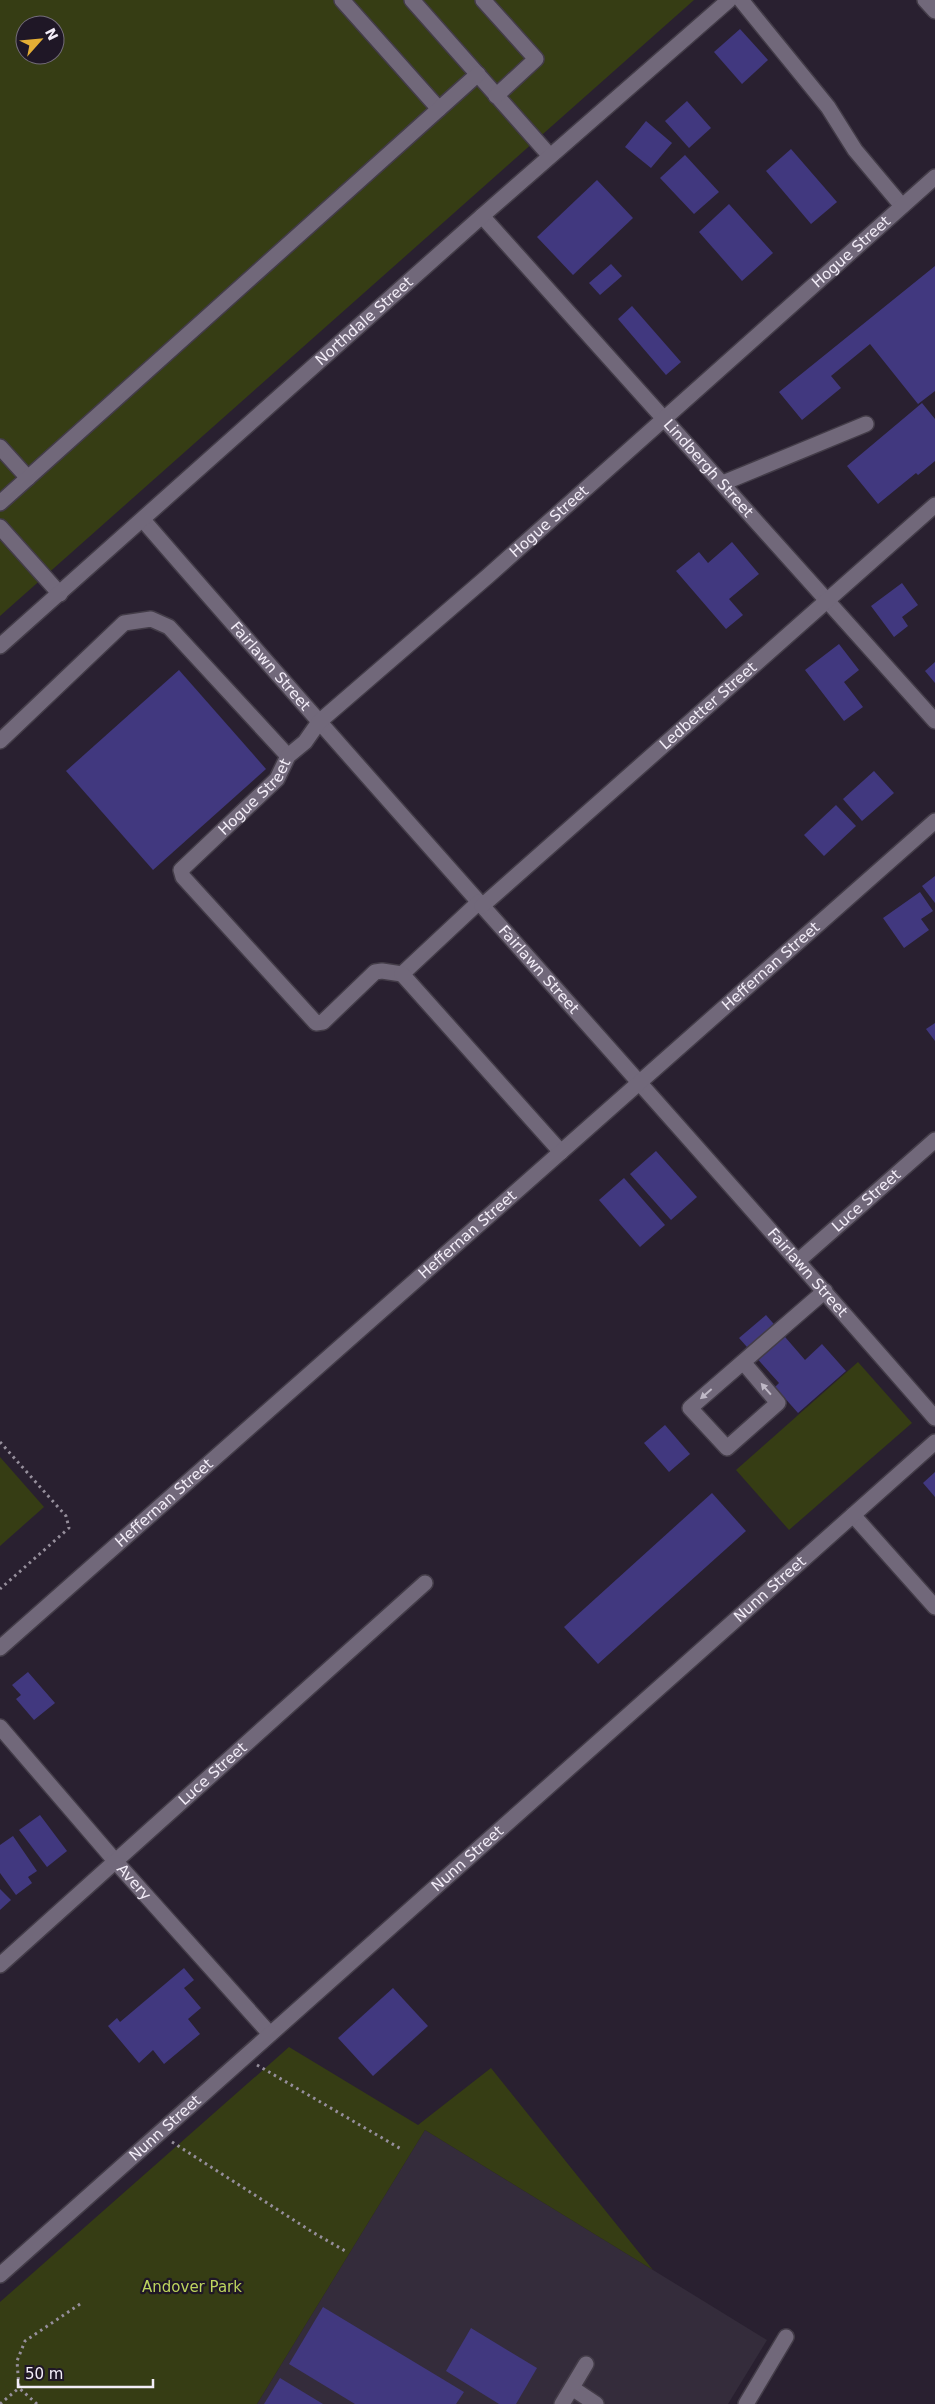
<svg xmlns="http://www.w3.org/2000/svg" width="935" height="2404" viewBox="0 0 935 2404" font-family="'DejaVu Sans',sans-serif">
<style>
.education{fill:#342c3b}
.green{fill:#363d14;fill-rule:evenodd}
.building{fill:#41387f}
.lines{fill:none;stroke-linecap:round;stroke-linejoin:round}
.minor-casing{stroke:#433c48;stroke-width:18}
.path{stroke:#968f9c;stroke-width:3;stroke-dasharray:2.5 4;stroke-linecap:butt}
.minor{stroke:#71687a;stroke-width:15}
.oneway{fill:#bfb8c6}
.labels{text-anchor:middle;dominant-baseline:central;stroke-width:4.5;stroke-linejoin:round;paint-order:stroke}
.street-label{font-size:15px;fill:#f3edf8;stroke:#1f1726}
.park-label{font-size:15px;fill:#bdd45e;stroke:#1f1726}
</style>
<rect width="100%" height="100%" fill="#292030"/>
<path class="education" d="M 425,2130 L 767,2340 L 728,2404 L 257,2404 Z"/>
<g class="green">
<path d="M 0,0 L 694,0 L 0,616 ZM 25,25 L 55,25 L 55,55 L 25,55 Z"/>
<path d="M 858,1362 L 912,1423 L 789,1530 L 736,1470 Z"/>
<path d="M 0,1457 L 44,1507 L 0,1546 Z"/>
<path d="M 289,2047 L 418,2125 L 491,2068 L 653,2270 L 425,2130 L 257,2404 L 0,2404 L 0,2302 Z"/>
</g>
<g class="building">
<path d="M 740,29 L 768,60 L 742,84 L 714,52 Z"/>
<path d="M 687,101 L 711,128 L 689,148 L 665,121 Z"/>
<path d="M 646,121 L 672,143 L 651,168 L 625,147 Z"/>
<path d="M 791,149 L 837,202 L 811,224 L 766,171 Z"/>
<path d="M 685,155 L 719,192 L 694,214 L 660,178 Z"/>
<path d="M 597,180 L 633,218 L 573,275 L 537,237 Z"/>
<path d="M 729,204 L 773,253 L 742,281 L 699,232 Z"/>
<path d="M 611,264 L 622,276 L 600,295 L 589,283 Z"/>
<path d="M 935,266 L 935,391 L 918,404 L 870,344 L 831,376 L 841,388 L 802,420 L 779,392 Z"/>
<path d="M 632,306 L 681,362 L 666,375 L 618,319 Z"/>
<path d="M 922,403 L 935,419 L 935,461 L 918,475 L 916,473 L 878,504 L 847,466 Z"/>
<path d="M 732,542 L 759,574 L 729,599 L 743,615 L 726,629 L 676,571 L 699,552 L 708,563 Z"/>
<path d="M 902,583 L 918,605 L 902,617 L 908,626 L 894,637 L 871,606 Z"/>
<path d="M 839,644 L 859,670 L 844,682 L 863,707 L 844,721 L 805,670 Z"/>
<path d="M 935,662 L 935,683 L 925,671 Z"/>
<path d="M 179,670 L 266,769 L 153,870 L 66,771 Z"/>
<path d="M 874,771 L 894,793 L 862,821 L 843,799 Z"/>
<path d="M 836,805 L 856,826 L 824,856 L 804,835 Z"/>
<path d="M 935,876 L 935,903 L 922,886 Z"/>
<path d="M 920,892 L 933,911 L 921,919 L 929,930 L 904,948 L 883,918 Z"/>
<path d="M 935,1023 L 935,1041 L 926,1029 Z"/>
<path d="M 656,1151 L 697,1197 L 671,1220 L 630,1174 Z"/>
<path d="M 624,1178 L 665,1225 L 640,1247 L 599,1200 Z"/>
<path d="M 766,1315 L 805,1360 L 822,1344 L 846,1371 L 798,1413 L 775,1387 L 779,1383 L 739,1338 Z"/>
<path d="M 665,1425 L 690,1454 L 669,1472 L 644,1443 Z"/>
<path d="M 935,1472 L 935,1497 L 923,1483 Z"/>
<path d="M 712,1493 L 746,1531 L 598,1664 L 564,1627 Z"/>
<path d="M 28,1672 L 55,1703 L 34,1720 L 16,1699 L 21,1695 L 12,1685 Z"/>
<path d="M 40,1815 L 67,1851 L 47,1867 L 19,1830 Z"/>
<path d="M 13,1836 L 37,1871 L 28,1877 L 32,1883 L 16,1895 L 0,1873 L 0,1845 Z"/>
<path d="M 0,1889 L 11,1900 L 0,1910 Z"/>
<path d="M 184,1968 L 194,1980 L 184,1988 L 201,2008 L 188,2019 L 200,2034 L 164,2064 L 153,2050 L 139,2063 L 108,2026 L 117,2018 L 120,2022 Z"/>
<path d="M 393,1988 L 428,2026 L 373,2076 L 338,2038 Z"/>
<path d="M 323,2307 L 464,2392 L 456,2404 L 355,2404 L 289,2364 Z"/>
<path d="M 471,2328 L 537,2368 L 516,2404 L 499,2404 L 446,2371 Z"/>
<path d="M 280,2378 L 323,2404 L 264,2404 Z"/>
</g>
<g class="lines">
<defs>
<g id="minor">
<path d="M 342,0 L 439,109"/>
<path d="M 412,0 L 550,156"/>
<path d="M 483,0 L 536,59 L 496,96"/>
<path d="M 741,0 L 828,107 L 855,150 L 902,206"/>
<path d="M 925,0 L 935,11"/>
<path id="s1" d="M 482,216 L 935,721"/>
<path d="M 0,447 L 28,478"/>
<path d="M 723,483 L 866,424"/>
<path d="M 0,503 L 478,74"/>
<path id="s2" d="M 143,520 C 404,822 673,1117 935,1418"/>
<path d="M 0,527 L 60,594"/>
<path id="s3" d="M 0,646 L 482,216 L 729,0"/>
<path d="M 0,741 L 124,623 L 151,619 L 169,627 L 288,756"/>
<path id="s4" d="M 479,902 L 402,974 L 382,971 L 375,972 L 323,1022 L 316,1023 L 183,877 L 181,870 L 277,779 L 288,756 L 305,742 L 319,722 L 488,576 L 935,177"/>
<path id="s5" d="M 482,906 L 935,505"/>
<path d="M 402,974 L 561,1152"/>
<path id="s6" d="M 798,1261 L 935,1140"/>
<path d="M 743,1362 L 778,1403 L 727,1448 L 690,1408 L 811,1303 L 825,1291"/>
<path d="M 853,1515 L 935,1607"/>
<path id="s7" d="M 0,1648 L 935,821"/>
<path id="s8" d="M 0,1727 L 116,1862 L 270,2034"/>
<path id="s9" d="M 0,1965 L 425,1583"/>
<path id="s10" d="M 0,2275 L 935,1442"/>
<path d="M 572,2388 L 596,2404"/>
<path d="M 562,2404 L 586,2364"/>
<path d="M 746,2404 L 786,2337"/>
</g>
</defs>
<use href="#minor" class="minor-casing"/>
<g class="path">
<path d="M 0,1442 L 66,1516 L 69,1528 L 0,1589"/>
<path d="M 257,2065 L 401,2149"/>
<path d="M 172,2142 L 314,2233 L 347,2252"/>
<path d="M 0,2404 L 19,2388"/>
<path d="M 37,2404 L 19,2388 L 17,2361 L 25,2341 L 83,2302"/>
</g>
<use href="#minor" class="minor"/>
</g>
<defs><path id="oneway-solid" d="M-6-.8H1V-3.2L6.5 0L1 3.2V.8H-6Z" transform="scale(1.25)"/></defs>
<g class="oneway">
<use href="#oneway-solid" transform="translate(766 1389) rotate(-131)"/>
<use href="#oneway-solid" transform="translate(706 1394) rotate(139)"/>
</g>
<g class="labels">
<g class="street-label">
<text stroke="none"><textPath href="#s4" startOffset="1331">Hogue Street</textPath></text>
<text stroke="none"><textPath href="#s3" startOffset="488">Northdale Street</textPath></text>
<text stroke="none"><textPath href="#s1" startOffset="339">Lindbergh Street</textPath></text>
<text stroke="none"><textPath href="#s4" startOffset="926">Hogue Street</textPath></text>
<text stroke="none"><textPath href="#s2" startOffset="194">Fairlawn Street</textPath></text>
<text stroke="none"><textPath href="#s5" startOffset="302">Ledbetter Street</textPath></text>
<text stroke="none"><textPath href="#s4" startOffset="521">Hogue Street</textPath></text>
<text stroke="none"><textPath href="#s7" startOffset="1029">Heffernan Street</textPath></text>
<text stroke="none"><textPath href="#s2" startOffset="599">Fairlawn Street</textPath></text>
<text stroke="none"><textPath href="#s6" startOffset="91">Luce Street</textPath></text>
<text stroke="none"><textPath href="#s7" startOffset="624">Heffernan Street</textPath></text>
<text stroke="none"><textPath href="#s2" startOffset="1004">Fairlawn Street</textPath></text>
<text stroke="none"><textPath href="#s7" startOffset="219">Heffernan Street</textPath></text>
<text stroke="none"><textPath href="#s10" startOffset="1031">Nunn Street</textPath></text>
<text stroke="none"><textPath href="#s9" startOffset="286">Luce Street</textPath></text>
<text stroke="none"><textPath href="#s10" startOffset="626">Nunn Street</textPath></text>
<text stroke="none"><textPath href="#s8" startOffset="205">Avery</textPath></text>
<text stroke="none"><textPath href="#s10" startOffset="221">Nunn Street</textPath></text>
</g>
<g class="park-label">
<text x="192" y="2287">Andover Park</text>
</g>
</g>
<g transform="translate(40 40) rotate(63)"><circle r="24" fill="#1f1726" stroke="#746d7a"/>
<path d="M0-4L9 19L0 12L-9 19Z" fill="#e4ae35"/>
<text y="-8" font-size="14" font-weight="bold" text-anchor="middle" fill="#f3edf8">N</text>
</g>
<path d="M18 2379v8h135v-8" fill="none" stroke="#f3edf8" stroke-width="2.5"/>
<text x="25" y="2379" font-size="15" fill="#f3edf8" stroke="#1f1726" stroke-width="4" paint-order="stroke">50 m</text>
</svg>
